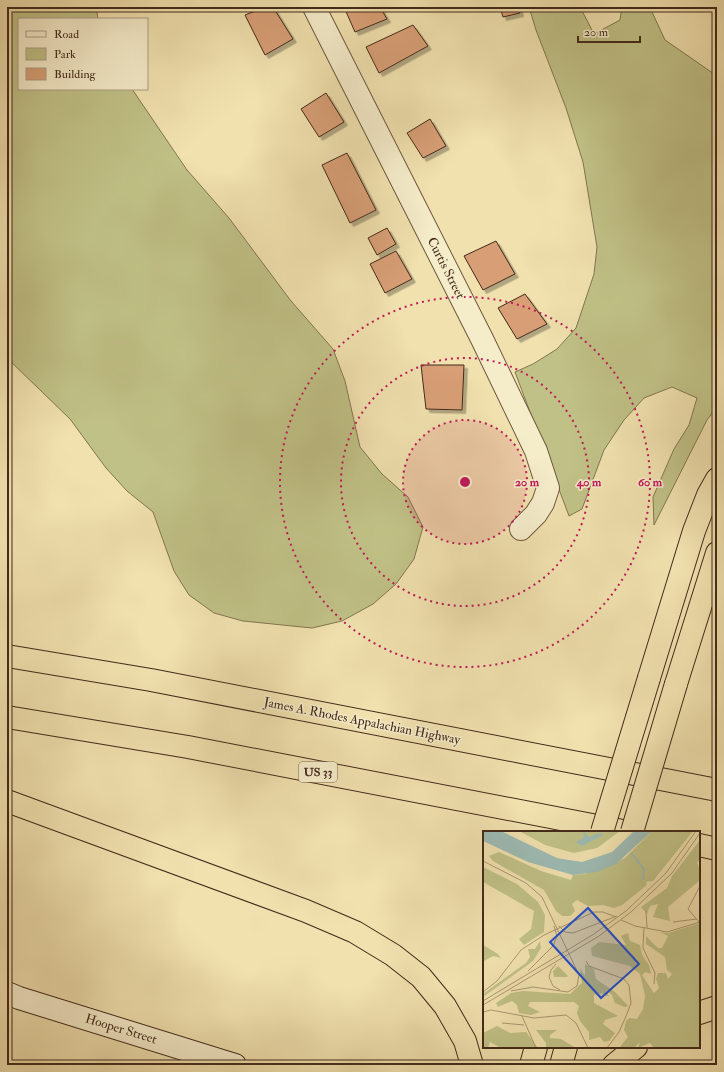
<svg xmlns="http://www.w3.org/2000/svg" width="724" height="1072" viewBox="0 0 724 1072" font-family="'IM FELL Double Pica',serif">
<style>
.green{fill:#c0c186;stroke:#827650}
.building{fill:#d89f76;stroke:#432a1a;filter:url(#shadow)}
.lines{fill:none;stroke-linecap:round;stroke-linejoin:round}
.street-casing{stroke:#6e583f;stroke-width:24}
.secondary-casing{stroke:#432a1a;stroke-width:24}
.highway-casing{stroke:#432a1a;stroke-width:24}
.street{stroke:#f5ecca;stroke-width:22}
.secondary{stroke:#f5ecca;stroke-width:22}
.highway{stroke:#f0e1ae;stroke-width:22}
.highway-bridge-casing{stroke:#432a1a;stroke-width:24;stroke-linecap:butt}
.highway-bridge{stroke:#f0e1ae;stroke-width:22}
.ring{fill:none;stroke:#c2185b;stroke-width:2;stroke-dasharray:2 4}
.labels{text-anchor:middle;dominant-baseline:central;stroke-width:3;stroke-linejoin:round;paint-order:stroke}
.shield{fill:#f5ecca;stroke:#78644f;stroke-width:1}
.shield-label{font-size:12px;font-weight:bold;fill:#432a1a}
.street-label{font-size:13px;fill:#432a1a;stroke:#f5ecca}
.inset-river{fill:none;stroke:#9dbbb4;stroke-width:2}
.inset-road{fill:none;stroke:#ab9873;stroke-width:1}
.view{fill:#1d4ed8;fill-opacity:0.15;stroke:#1d4ed8;stroke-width:2}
.inset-edge{fill:none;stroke:#432a1a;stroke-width:2}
.centre{fill:#c2185b;stroke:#f5ecca;stroke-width:2}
.ring-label{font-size:12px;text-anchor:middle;font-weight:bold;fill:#c2185b;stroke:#f5ecca;stroke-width:3;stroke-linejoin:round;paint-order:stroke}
</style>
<defs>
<filter id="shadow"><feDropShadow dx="3.5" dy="3.5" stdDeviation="0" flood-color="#0004"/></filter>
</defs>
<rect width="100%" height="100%" fill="#f0e1ae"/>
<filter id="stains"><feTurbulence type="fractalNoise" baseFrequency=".005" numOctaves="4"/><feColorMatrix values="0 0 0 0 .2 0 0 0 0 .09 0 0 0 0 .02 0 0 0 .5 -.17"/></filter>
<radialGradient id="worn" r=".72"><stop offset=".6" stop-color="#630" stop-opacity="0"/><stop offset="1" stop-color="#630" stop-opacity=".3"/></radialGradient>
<g class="green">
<path d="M 7,7 L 96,7 L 98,19 L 19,19 L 19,89 L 132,89 L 187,170 L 229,218 L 291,301 L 333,349 L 345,381 L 360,447 L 382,474 L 408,497 L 423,527 L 414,559 L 396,584 L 373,604 L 342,621 L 312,628 L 243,621 L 214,613 L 189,595 L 174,571 L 153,512 L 127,491 L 106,468 L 70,419 L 7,358 Z"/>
<path d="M 529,7 L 580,7 L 594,34 L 620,20 L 622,7 L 652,7 L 652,12 L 665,40 L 717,76 L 717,407 L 707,420 L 654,525 L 653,497 L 674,449 L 689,425 L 697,398 L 672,387 L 644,398 L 624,420 L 604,450 L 582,509 L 569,516 L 515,372 L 533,364 L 557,349 L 576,328 L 594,274 L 597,247 L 583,162 L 566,108 L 536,30 Z"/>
</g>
<g class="building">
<path d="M 266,7 L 273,7 L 293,39 L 265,55 L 245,15 Z"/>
<path d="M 344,7 L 380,7 L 387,19 L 355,32 Z"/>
<path d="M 500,7 L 519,7 L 520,13 L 503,17 Z"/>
<path d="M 413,25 L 428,46 L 379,73 L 366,47 Z"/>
<path d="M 326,93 L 344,122 L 319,137 L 301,109 Z"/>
<path d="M 430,119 L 446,146 L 423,158 L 407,133 Z"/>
<path d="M 347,153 L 376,210 L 350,223 L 322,165 Z"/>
<path d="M 387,228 L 396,244 L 377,255 L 368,238 Z"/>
<path d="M 496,241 L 515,274 L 483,290 L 464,256 Z"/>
<path d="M 396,251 L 412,279 L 385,293 L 370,264 Z"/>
<path d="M 525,294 L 547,324 L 517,339 L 498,308 Z"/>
<path d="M 421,365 L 464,365 L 462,410 L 426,409 Z"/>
</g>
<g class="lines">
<defs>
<path id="street" d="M 314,7 L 482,339 L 536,451 L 548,488 L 543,503 L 536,514 L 521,529"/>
<path id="secondary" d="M 7,993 L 19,998 L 235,1065"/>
<g id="highway">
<path d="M 7,656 L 151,680 L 717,790"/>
<path d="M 649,678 L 694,531 L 708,495 L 717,479"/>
<path d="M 676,684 L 717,553"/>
<path d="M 7,717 L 188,747 L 628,832"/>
<path d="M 7,801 L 306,911 L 355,932 L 393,955 L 421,977 L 445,1006 L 465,1041 L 472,1065"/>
<path d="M 699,845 L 717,849"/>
<path d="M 699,1013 L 717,1007"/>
<path d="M 531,1065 L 536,1047"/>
<path d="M 561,1065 L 566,1047"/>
<path d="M 614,1065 L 636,1047"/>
</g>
</defs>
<use href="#street" class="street-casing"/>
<use href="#secondary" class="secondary-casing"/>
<use href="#highway" class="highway-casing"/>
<use href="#street" class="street"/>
<use href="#secondary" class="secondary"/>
<use href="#highway" class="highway"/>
<defs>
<g id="highway-bridge">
<path d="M 602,832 L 649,678"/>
<path d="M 632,832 L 676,684"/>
</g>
</defs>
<use href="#highway-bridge" class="highway-bridge-casing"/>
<use href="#highway-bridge" class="highway-bridge"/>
</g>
<circle cx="465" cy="482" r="62" fill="#c2185b" fill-opacity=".12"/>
<g class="ring">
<circle cx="465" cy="482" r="62"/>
<circle cx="465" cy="482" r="124"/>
<circle cx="465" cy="482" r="185"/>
</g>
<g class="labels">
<rect class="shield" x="299" y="762" width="38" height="20" rx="3"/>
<g class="shield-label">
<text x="318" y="772">US 33</text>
</g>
<g class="street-label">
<text transform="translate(446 268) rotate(63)">Curtis Street</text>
<text transform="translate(362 721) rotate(11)">James A. Rhodes Appalachian Highway</text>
<text transform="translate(121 1029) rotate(17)">Hooper Street</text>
</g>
</g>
<g transform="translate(483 831)">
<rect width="217" height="217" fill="#f0e1ae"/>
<path d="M 36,0 L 137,0 L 114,17 L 91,22 L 62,14 ZM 169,0 L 210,0 L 170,50 L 163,51 L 164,54 L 139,74 L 131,77 L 120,74 L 105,75 L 94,69 L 89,73 L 92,80 L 87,85 L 79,85 L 73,80 L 61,59 L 10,30 L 6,25 L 16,21 L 58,40 L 88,49 L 90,44 L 102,43 L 142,27 ZM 217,9 L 217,28 L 214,32 L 217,39 L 216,50 L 185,76 L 187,90 L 170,86 L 175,73 L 167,75 L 164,83 L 158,76 L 184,57 L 189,45 ZM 0,36 L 34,53 L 55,71 L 62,84 L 61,101 L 41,114 L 36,108 L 48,98 L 51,80 L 0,51 ZM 217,92 L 217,217 L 171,217 L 167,212 L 155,217 L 157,211 L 151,217 L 136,217 L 145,206 L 141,199 L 143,190 L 146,187 L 154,188 L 160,178 L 162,165 L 157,143 L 147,135 L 109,125 L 108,117 L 116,111 L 143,114 L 138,105 L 145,102 L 147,110 L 157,114 L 159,124 L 166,134 L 168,143 L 162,141 L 159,144 L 171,162 L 176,157 L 173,148 L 175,142 L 183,142 L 185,148 L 189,143 L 184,139 L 182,126 L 163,113 L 163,105 L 175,117 L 179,117 L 185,105 L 177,101 L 185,102 ZM 57,110 L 58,117 L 50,130 L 0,166 L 0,163 L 43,132 L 47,126 L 45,118 L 52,118 ZM 0,114 L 15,123 L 18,127 L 10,125 L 1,130 ZM 102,133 L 111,138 L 113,148 L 132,161 L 145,175 L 142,176 L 132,172 L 129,164 L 123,159 L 126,166 L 119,162 L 111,164 L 111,172 L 135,185 L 122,189 L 120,193 L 132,202 L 126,210 L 121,211 L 117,206 L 106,209 L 106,201 L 97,190 L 94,182 L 96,175 L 91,171 L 47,171 L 45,175 L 57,181 L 48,184 L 36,182 L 34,174 L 29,170 L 15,176 L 13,172 L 28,162 L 40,160 L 87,163 L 99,152 L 97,137 L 102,145 ZM 75,135 L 85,145 L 84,146 L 71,146 L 70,140 ZM 14,195 L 27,202 L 43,201 L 55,217 L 18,217 L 7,211 L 5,217 L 0,217 L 0,202 ZM 53,199 L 74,199 L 67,204 L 67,207 L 78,208 L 93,217 L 63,217 L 63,212 Z" fill="#c0c186"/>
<path d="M 0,0 L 18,0 L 74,27 L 99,31 L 129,21 L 151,0 L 169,0 L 133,33 L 114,41 L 90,44 L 45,31 L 0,10 ZM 101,0 L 105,6 L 117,2 L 120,4 L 99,15 L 93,11 L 100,7 Z" fill="#9dbbb4"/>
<path class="inset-river" d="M 148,22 L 161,38 L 160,49"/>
<path class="inset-road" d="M 0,30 L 43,52 L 59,66 L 96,144 L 94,155 L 85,161 L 50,156 L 28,160M 163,80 L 164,97M 138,89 L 152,95 L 184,101 L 217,91M 190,91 L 214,88M 216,91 L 205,78 L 217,55M 76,95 L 82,101 L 90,102 L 134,85M 161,96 L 160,117 L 172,142 L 171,153M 103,130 L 106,135 L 141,148 L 146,154 L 148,172 L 144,183 L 136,201 L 124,217M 73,133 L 68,139 L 66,146 L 70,155 L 77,159M 45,140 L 70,115 L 74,105 L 71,95M 0,161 L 14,150 L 38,119 L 61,104 L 111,81 L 120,81 L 133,86M 0,170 L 111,103 L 143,80 L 183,42 L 213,0M 0,174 L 116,105 L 148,81 L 189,42 L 217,2M 0,181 L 8,179 L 51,187 L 83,184 L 93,192 L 105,217M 39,185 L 53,217M 19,192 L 41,194"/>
<path class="view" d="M 105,77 L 156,133 L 118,167 L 67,111 Z"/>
<rect width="217" height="217" class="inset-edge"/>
</g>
<circle cx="465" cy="482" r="6" class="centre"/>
<g class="ring-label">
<text x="527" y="486">20 m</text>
<text x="589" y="486">40 m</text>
<text x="650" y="486">60 m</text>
</g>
<rect width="724" height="1072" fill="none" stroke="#f0e1ae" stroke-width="24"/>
<rect x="8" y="8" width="708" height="1056" fill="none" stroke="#432a1a" stroke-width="2"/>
<rect x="12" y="12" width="700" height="1048" fill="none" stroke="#432a1a"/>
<rect x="18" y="18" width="130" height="72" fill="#f5ecca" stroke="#ae9e84"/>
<rect x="26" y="31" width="20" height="6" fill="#f5ecca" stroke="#ae9e84"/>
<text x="54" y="38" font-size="12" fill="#432a1a">Road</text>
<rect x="26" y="48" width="20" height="12" fill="#c0c186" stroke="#ae9e84"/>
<text x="54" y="58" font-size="12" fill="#432a1a">Park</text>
<rect x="26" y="68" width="20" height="12" fill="#d89f76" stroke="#ae9e84"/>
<text x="54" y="78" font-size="12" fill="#432a1a">Building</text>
<path d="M578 36v6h62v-6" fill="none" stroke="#432a1a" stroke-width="2"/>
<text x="584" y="36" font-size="12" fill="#432a1a" stroke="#f5ecca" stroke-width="3" paint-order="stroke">20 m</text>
<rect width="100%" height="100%" filter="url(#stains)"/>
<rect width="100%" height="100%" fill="url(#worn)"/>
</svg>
